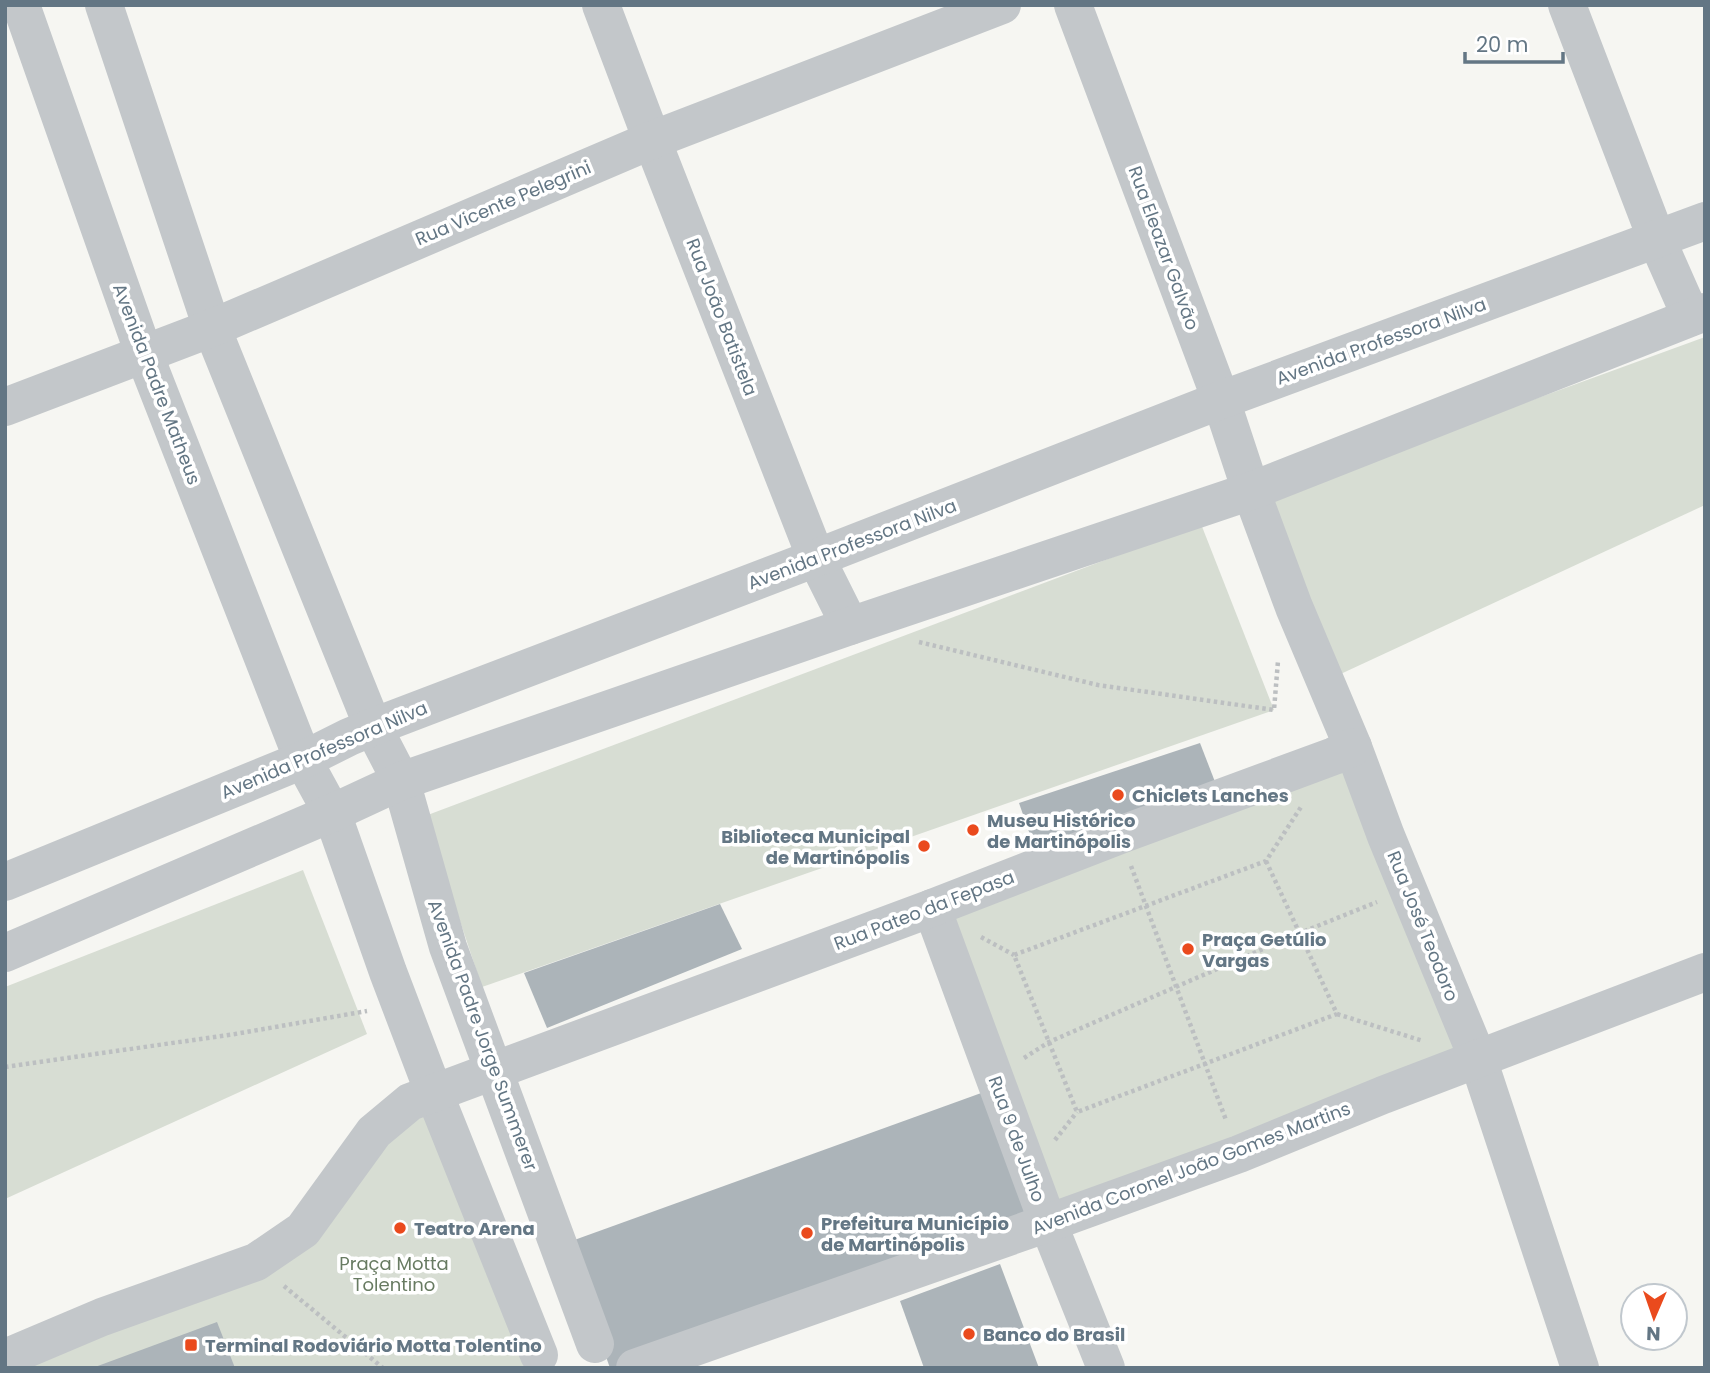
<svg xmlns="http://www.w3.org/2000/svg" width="1710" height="1373" viewBox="0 0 1710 1373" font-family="Poppins,sans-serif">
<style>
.green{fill:#d7ddd3}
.building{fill:#acb4b9}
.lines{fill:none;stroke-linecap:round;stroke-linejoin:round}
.path{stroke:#bcbfc1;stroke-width:4.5;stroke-dasharray:3.5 3.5;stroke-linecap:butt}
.minor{stroke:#c3c7ca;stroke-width:38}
.poi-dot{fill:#ea4a1d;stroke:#fff;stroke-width:2.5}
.labels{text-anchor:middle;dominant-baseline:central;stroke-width:7;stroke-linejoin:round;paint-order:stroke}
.street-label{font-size:18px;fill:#637684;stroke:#fff}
.poi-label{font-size:18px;font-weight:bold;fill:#637684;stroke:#fff;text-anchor:start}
.park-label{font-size:18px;fill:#687b62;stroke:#fff}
</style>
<rect width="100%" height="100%" fill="#f6f6f2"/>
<g class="green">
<path d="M 1705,337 L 1705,505 L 1332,678 L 1264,498 Z"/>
<path d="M 1201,524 L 1274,710 L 482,987 L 425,816 Z"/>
<path d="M 1353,747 L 1478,1059 L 1048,1223 L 932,908 Z"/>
<path d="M 303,870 L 367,1034 L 5,1199 L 5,987 Z"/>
<path d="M 434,1093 L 527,1368 L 5,1368 L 257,1262 Z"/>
</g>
<g class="building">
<path d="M 1200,743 L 1217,787 L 1035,849 L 1019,803 Z"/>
<path d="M 720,904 L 742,949 L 547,1028 L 524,973 Z"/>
<path d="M 984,1092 L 1048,1223 L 635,1368 L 610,1368 L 566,1243 Z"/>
<path d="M 1000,1264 L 1039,1368 L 924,1368 L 900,1301 Z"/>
<path d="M 217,1322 L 235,1368 L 95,1368 L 95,1367 Z"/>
</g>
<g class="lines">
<g class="path">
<path d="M 919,642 L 1098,685 L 1274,710 L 1278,661"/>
<path d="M 1266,861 L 1337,1014 L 1077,1112 L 1014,955 L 1266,861 L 1301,807"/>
<path d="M 1131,866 L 1226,1120"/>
<path d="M 981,937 L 1014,955"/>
<path d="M 1337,1014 L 1423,1041"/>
<path d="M 1024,1058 L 1049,1042 L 1300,933 L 1377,902"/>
<path d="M 5,1067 L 235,1034 L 367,1011"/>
<path d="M 1055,1140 L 1077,1112"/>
<path d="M 284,1286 L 383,1368"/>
</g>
<g class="minor">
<path d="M 21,5 L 144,354 L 303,760 L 332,813 L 388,972 L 434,1093 L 539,1355"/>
<path d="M 104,5 L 212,328 L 373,727 L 401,781 L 448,947 L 595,1344"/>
<path d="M 601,5 L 652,140 L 816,558 L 850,626"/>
<path d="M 1073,5 L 1221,400 L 1251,491 L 1294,607 L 1353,747 L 1386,836 L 1478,1059 L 1580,1368"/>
<path d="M 1567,5 L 1657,240 L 1691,317"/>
<path d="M 5,407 L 212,328 L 652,140 L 1002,5"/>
<path d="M 5,882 L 303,760 L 349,737 L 373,727 L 816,558 L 1221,400 L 1705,221"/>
<path d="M 932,908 L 1048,1223 L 1106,1368"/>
<path d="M 5,953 L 332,813 L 401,781 L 850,626 L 1251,491 L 1705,312"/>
<path d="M 5,1358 L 102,1317 L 256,1262 L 303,1230 L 374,1132 L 410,1102 L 932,908 L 1120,835 L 1334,756 L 1353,747"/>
<path d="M 635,1368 L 1048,1223 L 1239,1154 L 1383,1095 L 1705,972"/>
</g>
</g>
<g class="poi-dot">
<circle cx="1118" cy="795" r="7"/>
<circle cx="973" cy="830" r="7"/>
<circle cx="924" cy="846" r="7"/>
<circle cx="1188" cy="949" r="7"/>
<circle cx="400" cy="1228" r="7"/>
<circle cx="807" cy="1233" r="7"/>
<circle cx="969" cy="1334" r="7"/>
<rect x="184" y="1338" width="14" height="14" rx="3.5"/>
</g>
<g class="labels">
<g class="street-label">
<text transform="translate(503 203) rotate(-23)">Rua Vicente Pelegrini</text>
<text transform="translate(1164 248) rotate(70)">Rua Eleazar Galvão</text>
<text transform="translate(722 317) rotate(69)">Rua João Batistela</text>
<text transform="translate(1381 341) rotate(-20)">Avenida Professora Nilva</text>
<text transform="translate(157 384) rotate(69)">Avenida Padre Matheus</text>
<text transform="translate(852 544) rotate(-21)">Avenida Professora Nilva</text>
<text transform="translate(324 750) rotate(-23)">Avenida Professora Nilva</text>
<text transform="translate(924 910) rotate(-21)">Rua Pateo da Fepasa</text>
<text transform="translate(1423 926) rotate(68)">Rua José Teodoro</text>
<text transform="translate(483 1035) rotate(70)">Avenida Padre Jorge Summerer</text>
<text transform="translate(1017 1139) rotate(70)">Rua 9 de Julho</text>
<text transform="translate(1191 1168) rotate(-21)">Avenida Coronel João Gomes Martins</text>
</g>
<g class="poi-label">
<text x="1132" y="795">Chiclets Lanches</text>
<text x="987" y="820">Museu Histórico<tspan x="987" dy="21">de Martinópolis</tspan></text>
<text x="910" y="836" text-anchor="end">Biblioteca Municipal<tspan x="910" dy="21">de Martinópolis</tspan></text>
<text x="1202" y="939">Praça Getúlio<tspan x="1202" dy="21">Vargas</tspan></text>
<text x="821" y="1223">Prefeitura Município<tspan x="821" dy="21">de Martinópolis</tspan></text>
<text x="414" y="1228">Teatro Arena</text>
<text x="983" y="1334">Banco do Brasil</text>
<text x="205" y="1345">Terminal Rodoviário Motta Tolentino</text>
</g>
<g class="park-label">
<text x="394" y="1263">Praça Motta<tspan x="394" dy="21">Tolentino</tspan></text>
</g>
</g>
<rect width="1710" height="1373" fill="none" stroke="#637684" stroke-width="14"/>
<g transform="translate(1654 1317) rotate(182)"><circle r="33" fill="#ffffff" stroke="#c1c8ce" stroke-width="2"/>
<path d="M0-5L12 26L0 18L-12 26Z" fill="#ea4a1d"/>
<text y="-10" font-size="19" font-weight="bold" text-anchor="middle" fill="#637684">N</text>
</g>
<path d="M1465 52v10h98v-10" fill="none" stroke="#637684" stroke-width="3.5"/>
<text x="1476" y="52" font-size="21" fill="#637684" stroke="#ffffff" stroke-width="5" paint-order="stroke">20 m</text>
</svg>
